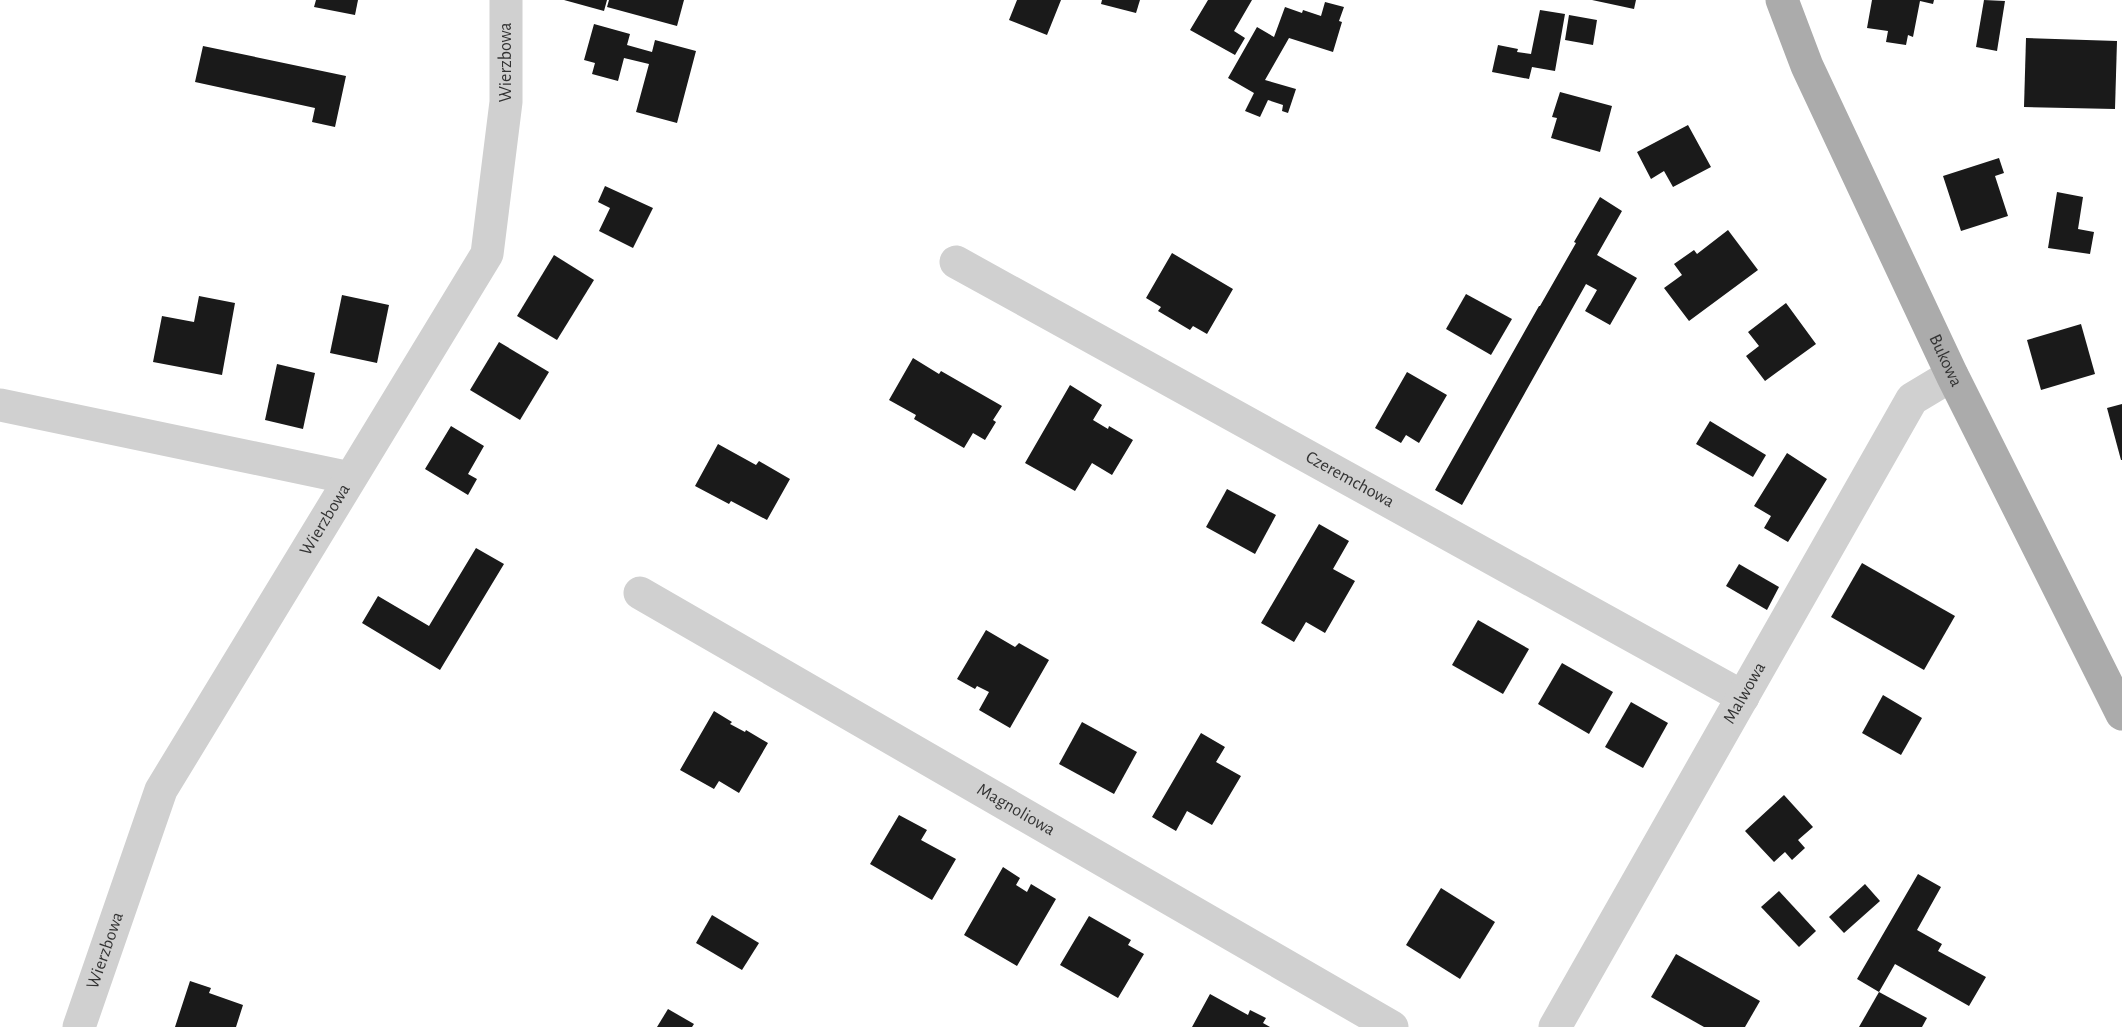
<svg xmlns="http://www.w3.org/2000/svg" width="2122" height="1027" viewBox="0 0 2122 1027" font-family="'Alegreya Sans',sans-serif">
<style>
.building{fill:#1a1a1a}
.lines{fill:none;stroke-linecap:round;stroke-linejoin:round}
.minor{stroke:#d0d0d0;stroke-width:33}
.major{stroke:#ababab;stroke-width:33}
.labels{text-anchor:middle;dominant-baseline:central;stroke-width:6;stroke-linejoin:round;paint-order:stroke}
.street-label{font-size:18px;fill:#333;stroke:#fff}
</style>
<rect width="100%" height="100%" fill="#fff"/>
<g class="building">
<path d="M 316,0 L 358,0 L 355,15 L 314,7 Z"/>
<path d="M 564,0 L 607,0 L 604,11 Z"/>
<path d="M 609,0 L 684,0 L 677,26 L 607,7 Z"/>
<path d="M 1017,0 L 1061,0 L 1047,35 L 1009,20 Z"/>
<path d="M 1102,0 L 1140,0 L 1136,13 L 1101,4 Z"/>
<path d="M 1208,0 L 1252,0 L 1234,31 L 1245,38 L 1235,55 L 1190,30 Z"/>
<path d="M 1592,0 L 1636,0 L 1634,9 Z"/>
<path d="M 1872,0 L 1934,0 L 1933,4 L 1920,1 L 1913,37 L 1908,35 L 1906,45 L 1886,42 L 1888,31 L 1867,28 Z"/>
<path d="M 1984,0 L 2005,1 L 1997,51 L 1976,47 Z"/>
<path d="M 1325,2 L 1344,7 L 1339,21 L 1342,22 L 1333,52 L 1289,38 L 1265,80 L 1296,89 L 1288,113 L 1282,111 L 1283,105 L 1268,100 L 1260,117 L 1245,111 L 1254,93 L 1228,78 L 1257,27 L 1274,37 L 1285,7 L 1302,13 L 1303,10 L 1321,16 Z"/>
<path d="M 1540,10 L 1565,14 L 1555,71 L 1532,67 L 1529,79 L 1492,72 L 1498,45 L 1518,49 L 1517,52 L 1531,54 Z"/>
<path d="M 1569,15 L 1597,20 L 1593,45 L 1565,40 Z"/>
<path d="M 594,24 L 630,34 L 627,45 L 652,52 L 655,40 L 696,51 L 677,123 L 636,112 L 649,64 L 624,58 L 618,81 L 592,74 L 595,63 L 584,60 Z"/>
<path d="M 2026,38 L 2117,41 L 2115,109 L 2024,107 Z"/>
<path d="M 203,46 L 346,76 L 335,127 L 312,122 L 315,108 L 195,82 Z"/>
<path d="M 1560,92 L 1612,106 L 1600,152 L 1551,138 L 1557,118 L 1552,117 Z"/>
<path d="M 1688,125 L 1711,167 L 1673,187 L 1664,171 L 1651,179 L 1637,152 Z"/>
<path d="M 1999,158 L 2004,173 L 1995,176 L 2008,216 L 1961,231 L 1943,176 Z"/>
<path d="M 605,186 L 653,208 L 633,248 L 599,231 L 610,208 L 598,202 Z"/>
<path d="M 2057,192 L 2083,197 L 2078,229 L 2094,232 L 2090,254 L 2048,248 Z"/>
<path d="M 1600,197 L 1622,211 L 1597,255 L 1637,278 L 1610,325 L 1585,311 L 1597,290 L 1586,284 L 1462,505 L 1435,490 L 1539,306 L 1540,306 L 1576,243 L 1574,242 Z"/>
<path d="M 1728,230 L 1758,270 L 1689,321 L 1664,288 L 1682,275 L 1674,264 L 1694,250 L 1697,254 Z"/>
<path d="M 1172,253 L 1233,289 L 1207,334 L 1193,326 L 1190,330 L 1158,311 L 1161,307 L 1146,298 Z"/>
<path d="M 554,255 L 594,280 L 557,340 L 517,316 Z"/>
<path d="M 1466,294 L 1512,319 L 1491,355 L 1446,329 Z"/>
<path d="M 342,295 L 389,305 L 377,363 L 330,353 Z"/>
<path d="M 199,296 L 235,303 L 222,375 L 153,362 L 162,316 L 194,322 Z"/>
<path d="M 1786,303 L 1816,344 L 1765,381 L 1746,356 L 1759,346 L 1748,332 Z"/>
<path d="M 2081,324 L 2095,374 L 2041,390 L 2027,340 Z"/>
<path d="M 499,342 L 549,372 L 520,420 L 470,390 Z"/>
<path d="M 913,358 L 939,374 L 941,371 L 1002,406 L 993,420 L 996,422 L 985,440 L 973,433 L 964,448 L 914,419 L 916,415 L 889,400 Z"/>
<path d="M 277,364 L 315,373 L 303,429 L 265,420 Z"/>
<path d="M 1407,372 L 1447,395 L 1419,443 L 1406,435 L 1401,443 L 1375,428 Z"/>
<path d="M 1070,385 L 1102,405 L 1093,420 L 1108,429 L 1109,426 L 1133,440 L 1112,475 L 1092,463 L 1075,491 L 1025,463 Z"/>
<path d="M 2122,404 L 2122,460 L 2121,460 L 2107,408 Z"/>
<path d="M 1710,421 L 1766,455 L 1753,477 L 1696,444 Z"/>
<path d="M 451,426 L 484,446 L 468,474 L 477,479 L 468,495 L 425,469 Z"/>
<path d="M 718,444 L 756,465 L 759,461 L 790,479 L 767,520 L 731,501 L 729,504 L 695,486 Z"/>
<path d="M 1787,453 L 1827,479 L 1788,542 L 1764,528 L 1771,516 L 1754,506 Z"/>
<path d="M 1227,489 L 1276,515 L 1255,554 L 1206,527 Z"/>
<path d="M 1319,524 L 1349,541 L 1333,569 L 1355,581 L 1325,633 L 1306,622 L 1294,642 L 1261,623 Z"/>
<path d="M 476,548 L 504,564 L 440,670 L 362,623 L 378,596 L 429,626 Z"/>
<path d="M 1862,563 L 1955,616 L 1924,670 L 1831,617 Z"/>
<path d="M 1739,564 L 1779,587 L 1767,610 L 1726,586 Z"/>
<path d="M 1478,620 L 1529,649 L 1503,694 L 1452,665 Z"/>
<path d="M 986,630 L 1015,647 L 1019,643 L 1049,660 L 1010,728 L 979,710 L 989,692 L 977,686 L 975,689 L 957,679 Z"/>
<path d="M 1562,663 L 1613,692 L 1589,734 L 1538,704 Z"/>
<path d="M 1883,695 L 1922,718 L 1901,755 L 1862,733 Z"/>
<path d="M 1631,702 L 1668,723 L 1643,768 L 1605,747 Z"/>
<path d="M 714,711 L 732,722 L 730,724 L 745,732 L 746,730 L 768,743 L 739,793 L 719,781 L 714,789 L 680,770 Z"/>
<path d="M 1082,722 L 1137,752 L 1114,794 L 1059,764 Z"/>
<path d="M 1201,733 L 1225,747 L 1216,762 L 1241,776 L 1212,825 L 1187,811 L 1176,831 L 1152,817 Z"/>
<path d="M 1784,795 L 1813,827 L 1798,840 L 1805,848 L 1792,860 L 1785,852 L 1774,862 L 1745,831 Z"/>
<path d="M 899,815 L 927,830 L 921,840 L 956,859 L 932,900 L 870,864 Z"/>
<path d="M 1003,867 L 1020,878 L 1016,885 L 1027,892 L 1031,884 L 1056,899 L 1017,966 L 964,935 Z"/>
<path d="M 1918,874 L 1941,887 L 1917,930 L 1942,944 L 1938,951 L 1986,977 L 1969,1006 L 1895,964 L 1879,992 L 1857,979 Z"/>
<path d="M 1865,884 L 1880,901 L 1844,933 L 1829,917 Z"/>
<path d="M 1441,888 L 1495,922 L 1460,979 L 1406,945 Z"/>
<path d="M 1779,891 L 1816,931 L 1799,947 L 1761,907 Z"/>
<path d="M 712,915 L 759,943 L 742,970 L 696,943 Z"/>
<path d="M 1089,916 L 1131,940 L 1128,945 L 1144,954 L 1118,998 L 1060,965 Z"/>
<path d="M 1676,954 L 1760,1001 L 1745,1027 L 1704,1027 L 1651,997 Z"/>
<path d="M 190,981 L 211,988 L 209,993 L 243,1005 L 236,1027 L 175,1027 Z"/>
<path d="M 1879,992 L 1927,1018 L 1922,1027 L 1859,1027 Z"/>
<path d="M 1210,994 L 1248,1015 L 1250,1010 L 1266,1018 L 1263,1023 L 1270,1027 L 1192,1027 Z"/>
<path d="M 668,1009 L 694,1024 L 692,1027 L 657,1027 Z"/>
</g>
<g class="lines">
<g class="minor">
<path id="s1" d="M 956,262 L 1743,697"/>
<path d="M 0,405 L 350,478"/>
<path id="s2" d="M 640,593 L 1392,1027"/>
<path id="s3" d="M 79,1027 L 161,790 L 487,254 L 506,102 L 506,0"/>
<path id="s4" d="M 1555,1027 L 1912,399 L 1952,375"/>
</g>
<path class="major" id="s5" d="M 1782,0 L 1807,66 L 1952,375 L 2122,714"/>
</g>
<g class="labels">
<g class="street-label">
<text stroke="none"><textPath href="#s3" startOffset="1071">Wierzbowa</textPath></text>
<text stroke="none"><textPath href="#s5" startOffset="396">Bukowa</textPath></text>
<text stroke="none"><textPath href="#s1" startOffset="450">Czeremchowa</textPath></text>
<text stroke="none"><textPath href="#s3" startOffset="567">Wierzbowa</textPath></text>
<text stroke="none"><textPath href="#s4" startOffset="384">Malwowa</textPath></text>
<text stroke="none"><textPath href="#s2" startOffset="434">Magnoliowa</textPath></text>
<text stroke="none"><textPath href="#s3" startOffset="81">Wierzbowa</textPath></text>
</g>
</g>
</svg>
